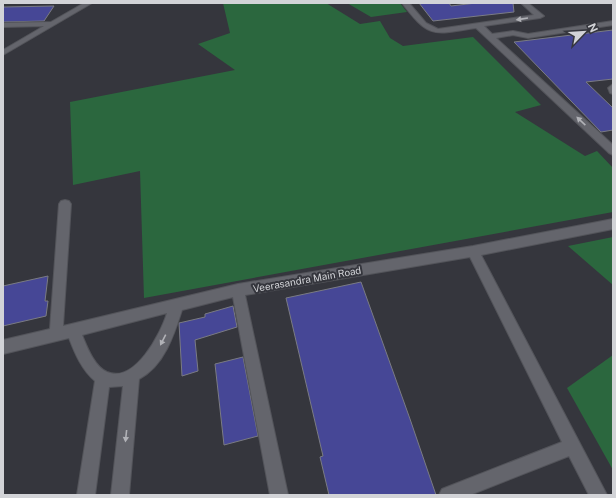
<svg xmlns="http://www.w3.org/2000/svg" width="616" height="498" viewBox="0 0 616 498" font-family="'Public Sans',sans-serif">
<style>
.green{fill:#2b673e}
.building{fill:#464796;stroke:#7a7b83}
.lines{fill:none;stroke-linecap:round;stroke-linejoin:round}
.minor-casing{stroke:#53545a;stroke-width:2}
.minor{fill:#64656c;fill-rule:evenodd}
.oneway{fill:#b1b2b7}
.labels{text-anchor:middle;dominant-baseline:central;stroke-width:4;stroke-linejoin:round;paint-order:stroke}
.street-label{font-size:10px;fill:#d2d3d7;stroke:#35363d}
</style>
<rect width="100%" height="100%" fill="#35363d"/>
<g class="green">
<path d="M 223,3 L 326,3 L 360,24 L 380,21 L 390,38 L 403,46 L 473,37 L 541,105 L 515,112 L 585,156 L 597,151 L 613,168 L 613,212 L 144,298 L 140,171 L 73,185 L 70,102 L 235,70 L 198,44 L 230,33 Z"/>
<path d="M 347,3 L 400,3 L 407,12 L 371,17 Z"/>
<path d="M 613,237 L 613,285 L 568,246 Z"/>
<path d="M 613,355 L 613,470 L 567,388 Z"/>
</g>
<g class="building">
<path d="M 419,3 L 449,3 L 451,6 L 476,3 L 513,3 L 514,12 L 433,21 Z"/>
<path d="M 54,6 L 44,21 L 3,22 L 3,7 Z"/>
<path d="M 613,30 L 613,79 L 586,82 L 613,108 L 613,130 L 601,132 L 514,42 Z"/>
<path d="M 48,276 L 45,301 L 48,301 L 46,316 L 3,326 L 3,286 Z"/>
<path d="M 361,282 L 410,419 L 436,495 L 329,495 L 320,457 L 323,456 L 286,298 Z"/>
<path d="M 233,306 L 237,327 L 195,340 L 198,371 L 182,376 L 179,323 L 205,317 L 205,314 Z"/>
<path d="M 243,357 L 258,436 L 224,445 L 215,364 Z"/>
</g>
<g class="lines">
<defs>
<g id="minor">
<path d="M 84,3 L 92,3 L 3,55 L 3,50 L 44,26 L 3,27 L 3,23 L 51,22 Z"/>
<path d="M 402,3 L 409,3 L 426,23 L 438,29 L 534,15 L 521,3 L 528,3 L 544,16 L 540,18 L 484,26 L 492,34 L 513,31 L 528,34 L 613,21 L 613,25 L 528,38 L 513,35 L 496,38 L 613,145 L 613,155 L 609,153 L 476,28 C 434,34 430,40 402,3 Z"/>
<path d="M 613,84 L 613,94 L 610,93 L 608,88 Z"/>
<path d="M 65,200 L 69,201 L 71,204 L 63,326 L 238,284 L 473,246 L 613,219 L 613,229 L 481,255 L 607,495 L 589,495 L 569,456 L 470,495 L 439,495 L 442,489 L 562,442 L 470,257 L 245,295 L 288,495 L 270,495 L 233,297 L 182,310 C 174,335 164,366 139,379 L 129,495 L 111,495 L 123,386 L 109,387 L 95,495 L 77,495 L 95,381 C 82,370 75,354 69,338 L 3,354 L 3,340 L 50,329 L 59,204 L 61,201 ZM 167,313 C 161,333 135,384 107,372 C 94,366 87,347 82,335 Z"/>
</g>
</defs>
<use href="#minor" class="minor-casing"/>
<use href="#minor" class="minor"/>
</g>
<defs><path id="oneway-solid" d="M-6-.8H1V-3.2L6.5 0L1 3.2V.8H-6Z"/></defs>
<g class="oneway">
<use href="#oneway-solid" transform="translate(522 19) rotate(171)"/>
<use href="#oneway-solid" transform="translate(581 121) rotate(-137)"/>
<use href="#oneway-solid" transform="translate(163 340) rotate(117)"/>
<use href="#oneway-solid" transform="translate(126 436) rotate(96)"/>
</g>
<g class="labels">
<g class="street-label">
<text transform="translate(307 279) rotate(-10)">Veerasandra Main Road</text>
</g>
</g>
<rect width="616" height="498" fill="none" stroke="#d2d3d7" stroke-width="8"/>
<g transform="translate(584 32) rotate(65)" stroke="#35363d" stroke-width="3" paint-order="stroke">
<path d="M0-3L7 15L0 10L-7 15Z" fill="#d2d3d7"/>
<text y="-6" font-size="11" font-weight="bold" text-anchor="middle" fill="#d2d3d7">N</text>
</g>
</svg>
